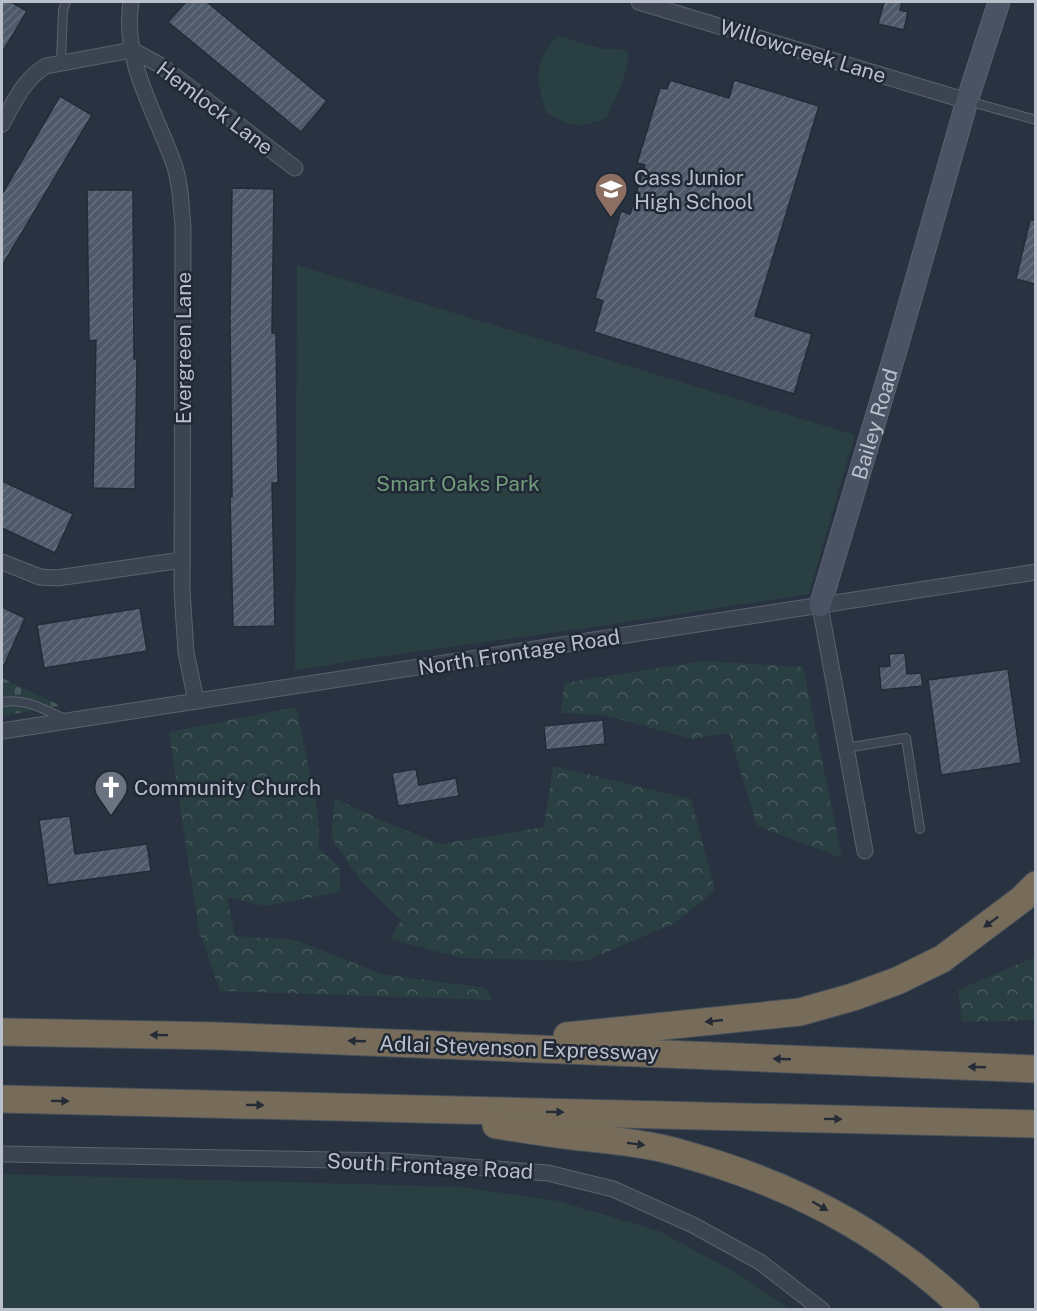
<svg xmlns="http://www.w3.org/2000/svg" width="1037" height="1311" viewBox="0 0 1037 1311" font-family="'Public Sans',sans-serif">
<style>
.forest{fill:url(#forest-crowns)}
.cemetery{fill:url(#cemetery-stones)}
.park{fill:#2a3f42}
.building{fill:url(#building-hatch);stroke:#232b38;stroke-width:1.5}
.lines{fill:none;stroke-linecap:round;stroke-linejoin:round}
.lane-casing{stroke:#5a626e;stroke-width:10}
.street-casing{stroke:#5a626e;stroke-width:17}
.secondary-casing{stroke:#5a626e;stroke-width:23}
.highway-casing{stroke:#474f5b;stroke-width:29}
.lane{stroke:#3c4451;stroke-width:8}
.street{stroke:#3c4451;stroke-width:15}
.secondary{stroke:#4a5364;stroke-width:21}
.highway{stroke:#766c59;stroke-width:27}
.oneway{fill:#252c38}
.labels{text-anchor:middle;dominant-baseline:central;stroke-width:5;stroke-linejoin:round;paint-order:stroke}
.street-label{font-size:21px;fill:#b9bfcb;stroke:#212936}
.poi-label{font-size:21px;fill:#b9bfcb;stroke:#212936;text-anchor:start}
.park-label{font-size:21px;fill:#719b7b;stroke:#212936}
</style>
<defs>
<pattern id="forest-crowns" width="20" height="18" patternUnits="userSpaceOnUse" patternTransform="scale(1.5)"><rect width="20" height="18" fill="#2a3f42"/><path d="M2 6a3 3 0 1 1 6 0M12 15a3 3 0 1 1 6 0" fill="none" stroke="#47595c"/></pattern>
<pattern id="cemetery-stones" width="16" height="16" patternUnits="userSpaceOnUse" patternTransform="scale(1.5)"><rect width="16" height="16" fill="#2a3f42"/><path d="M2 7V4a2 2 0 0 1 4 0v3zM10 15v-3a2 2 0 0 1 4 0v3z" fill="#47595c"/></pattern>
<pattern id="building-hatch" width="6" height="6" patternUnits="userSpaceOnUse" patternTransform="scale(1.5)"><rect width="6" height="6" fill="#4e596a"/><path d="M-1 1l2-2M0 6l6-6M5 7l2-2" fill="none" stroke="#656f7e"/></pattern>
</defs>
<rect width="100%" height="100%" fill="#283241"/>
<g class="forest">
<path d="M 703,661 L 803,667 L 842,858 L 757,826 L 729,733 L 692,739 L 604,715 L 561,713 L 564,683 Z"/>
<path d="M 296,707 L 318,813 L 319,848 L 339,867 L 341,892 L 265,906 L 227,897 L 235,936 L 295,940 L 382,974 L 486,988 L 493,1000 L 220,991 L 199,931 L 169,732 Z"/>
<path d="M 553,766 L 691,799 L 715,890 L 675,923 L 586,961 L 461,958 L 390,939 L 401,920 L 360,880 L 331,837 L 335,798 L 385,822 L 441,844 L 544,827 Z"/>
<path d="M 1035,957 L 1035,1020 L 962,1022 L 958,990 Z"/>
</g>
<path class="cemetery" d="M 2,678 L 61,706 L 2,716 Z"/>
<g class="park">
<path d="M 557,36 L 604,49 L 619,49 L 628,52 C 629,74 615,98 607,118 C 580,128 570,128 546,112 C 536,81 533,61 557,36 Z"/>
<path d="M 297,265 L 855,435 L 809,594 L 595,627 L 357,660 L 295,671 Z"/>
<path d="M 2,1174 L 462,1187 L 559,1201 L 659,1231 L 737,1273 L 790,1309 L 2,1309 Z"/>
</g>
<g class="building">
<path d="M 2,2 L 11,2 L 27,11 L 2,53 Z"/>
<path d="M 186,2 L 207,2 L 327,101 L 301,132 L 168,22 Z"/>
<path d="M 884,2 L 902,2 L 900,10 L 908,12 L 904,30 L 878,24 Z"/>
<path d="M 670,80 L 729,98 L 734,80 L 819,106 L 755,316 L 812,334 L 794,394 L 594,332 L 603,301 L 595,298 L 621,211 L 630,214 L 645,165 L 637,163 L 660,88 L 667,89 Z"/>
<path d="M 60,96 L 92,115 L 2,266 L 2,194 Z"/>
<path d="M 232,188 L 274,189 L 272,333 L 276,333 L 278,483 L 272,483 L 275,626 L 233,627 L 230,497 L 232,497 L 230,318 Z"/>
<path d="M 87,190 L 133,190 L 134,359 L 137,359 L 135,489 L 93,488 L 96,340 L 89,341 Z"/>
<path d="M 1030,220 L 1035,220 L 1035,284 L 1016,279 Z"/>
<path d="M 2,481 L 73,514 L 55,553 L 2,528 Z"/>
<path d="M 2,607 L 25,618 L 2,670 Z"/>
<path d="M 140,608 L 147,651 L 44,668 L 37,625 Z"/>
<path d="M 905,653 L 907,674 L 921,673 L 923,686 L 881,690 L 879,667 L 890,666 L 889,654 Z"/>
<path d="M 1008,669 L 1021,763 L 941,775 L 928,680 Z"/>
<path d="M 603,720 L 605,744 L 546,750 L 544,726 Z"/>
<path d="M 416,769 L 419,785 L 456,778 L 459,796 L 398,806 L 392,773 Z"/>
<path d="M 70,816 L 75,854 L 147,844 L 151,871 L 48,885 L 39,820 Z"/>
</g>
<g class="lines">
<defs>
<g id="lane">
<path d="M 61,62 L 63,10 L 66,2"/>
<path d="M 968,101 L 1036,120"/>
<path d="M 2,702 C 26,698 43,709 65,719"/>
<path d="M 846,748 L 906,738 L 920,829"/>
</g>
<g id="street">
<path d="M 131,2 C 122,61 155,111 174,164 C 181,184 181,207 183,228 L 182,591 L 186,652 L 196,701"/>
<path d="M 639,2 L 967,101"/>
<path d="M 2,124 C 14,102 24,79 46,66 L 132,50 L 160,65 L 295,168"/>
<path d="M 2,562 L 40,577 L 57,578 L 182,560"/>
<path d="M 820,606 L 865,851"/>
<path d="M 2,731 L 1036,572"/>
<path d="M 2,1154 L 392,1161 L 548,1173 L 613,1189 L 693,1225 L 760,1262 L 822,1310"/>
</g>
<g id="secondary">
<path id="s1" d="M 820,606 L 899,340 L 967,101 L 999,2"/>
</g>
<g id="highway">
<path d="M 2,1032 L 217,1036 L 1036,1069"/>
<path d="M 567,1036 L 800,1012 L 853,997 L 897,981 L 942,959 L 1022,899 L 1036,885"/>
<path d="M 2,1099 L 1036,1124"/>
<path d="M 496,1125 C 522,1129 547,1133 573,1136 C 598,1139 625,1141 650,1146 C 674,1150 697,1158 720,1165 C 815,1196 894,1242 966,1310"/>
</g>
</defs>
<use href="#lane" class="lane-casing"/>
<use href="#street" class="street-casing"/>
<use href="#secondary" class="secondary-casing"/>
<use href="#highway" class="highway-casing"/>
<use href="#lane" class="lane"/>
<use href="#street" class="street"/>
<use href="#secondary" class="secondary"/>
<use href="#highway" class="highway"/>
</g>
<defs><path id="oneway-solid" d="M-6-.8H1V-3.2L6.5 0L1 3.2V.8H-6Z" transform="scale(1.5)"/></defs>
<g class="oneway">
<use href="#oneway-solid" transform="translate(991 922) rotate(144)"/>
<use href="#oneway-solid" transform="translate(714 1021) rotate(174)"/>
<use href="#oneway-solid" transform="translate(159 1035) rotate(-179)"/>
<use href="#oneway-solid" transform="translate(357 1041) rotate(-178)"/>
<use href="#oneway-solid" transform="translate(782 1059) rotate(-178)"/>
<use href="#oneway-solid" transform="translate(977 1067) rotate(-178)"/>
<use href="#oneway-solid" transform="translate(60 1101) rotate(1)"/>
<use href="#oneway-solid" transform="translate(255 1105) rotate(1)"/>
<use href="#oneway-solid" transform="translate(555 1112) rotate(1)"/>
<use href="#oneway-solid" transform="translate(833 1119) rotate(1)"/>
<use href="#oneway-solid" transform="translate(636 1144) rotate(7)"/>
<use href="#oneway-solid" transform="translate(820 1206) rotate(30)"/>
</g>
<defs>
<symbol id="school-pin" viewBox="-11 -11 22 30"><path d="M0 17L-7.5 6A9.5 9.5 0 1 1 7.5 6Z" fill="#8d6e63" stroke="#212936"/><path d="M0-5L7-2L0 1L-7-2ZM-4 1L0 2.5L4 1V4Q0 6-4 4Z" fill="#fff"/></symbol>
<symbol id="church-pin" viewBox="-11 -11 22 30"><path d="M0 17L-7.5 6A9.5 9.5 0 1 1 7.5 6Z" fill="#6b7280" stroke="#212936"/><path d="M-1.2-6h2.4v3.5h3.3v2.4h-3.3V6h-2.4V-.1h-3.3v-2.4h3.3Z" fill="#fff"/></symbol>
</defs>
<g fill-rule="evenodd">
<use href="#school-pin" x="592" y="170" width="38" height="52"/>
<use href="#church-pin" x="92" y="768" width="38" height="52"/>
</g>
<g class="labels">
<g class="street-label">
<text transform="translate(803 51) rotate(17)">Willowcreek Lane</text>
<text transform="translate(215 108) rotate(37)">Hemlock Lane</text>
<text transform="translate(183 348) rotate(-90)">Evergreen Lane</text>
<text stroke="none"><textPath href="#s1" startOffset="190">Bailey Road</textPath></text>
<text transform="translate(519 652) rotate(-9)">North Frontage Road</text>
<text transform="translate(519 1048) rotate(2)">Adlai Stevenson Expressway</text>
<text transform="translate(430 1166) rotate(3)">South Frontage Road</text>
</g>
<g class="poi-label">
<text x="634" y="177">Cass Junior<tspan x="634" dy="24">High School</tspan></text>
<text x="134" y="787">Community Church</text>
</g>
<g class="park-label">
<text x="458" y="483">Smart Oaks Park</text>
</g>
</g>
<rect width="1037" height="1311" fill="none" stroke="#b9bfcb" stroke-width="6"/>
</svg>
